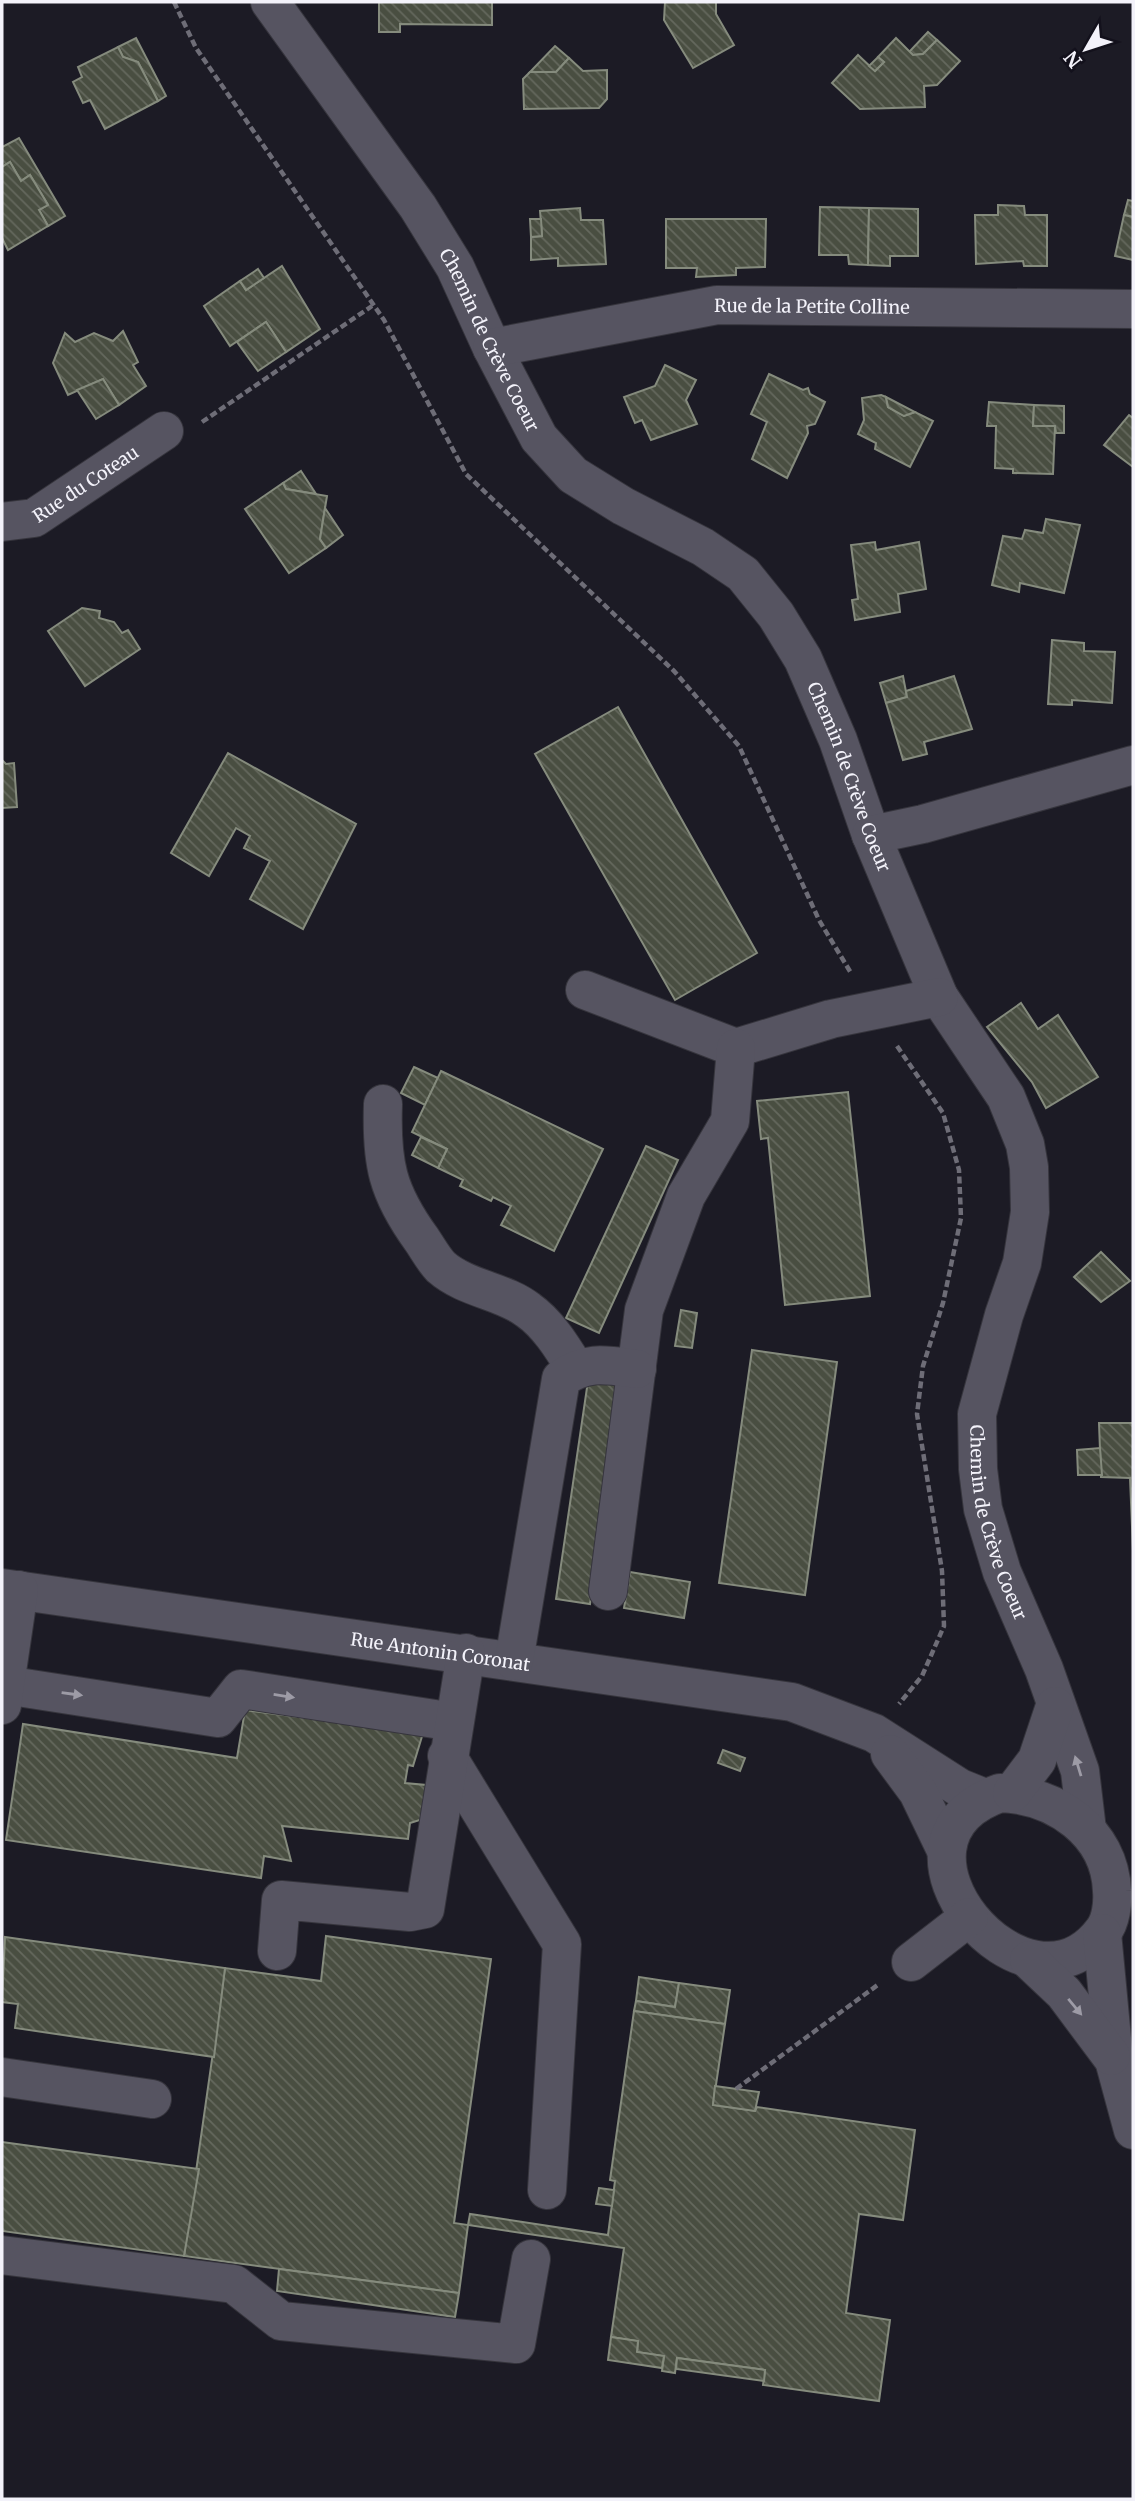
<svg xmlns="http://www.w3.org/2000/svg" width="1135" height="2501" viewBox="0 0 1135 2501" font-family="Merriweather,serif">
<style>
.building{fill:url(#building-back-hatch);stroke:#858b7d;stroke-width:2}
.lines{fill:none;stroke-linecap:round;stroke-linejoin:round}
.minor-casing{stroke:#36353d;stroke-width:40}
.path{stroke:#6e6d77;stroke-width:4.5;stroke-dasharray:7 3.5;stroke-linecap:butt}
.minor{stroke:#565461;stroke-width:38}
.oneway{fill:#9d9ba6}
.labels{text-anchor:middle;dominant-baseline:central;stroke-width:7;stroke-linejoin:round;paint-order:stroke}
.street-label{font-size:18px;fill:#f3f2fa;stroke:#13111c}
</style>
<defs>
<pattern id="building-back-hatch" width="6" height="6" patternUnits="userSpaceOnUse" patternTransform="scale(1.75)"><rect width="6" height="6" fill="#494e41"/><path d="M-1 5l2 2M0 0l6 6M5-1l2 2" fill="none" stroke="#64685d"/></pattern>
</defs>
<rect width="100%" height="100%" fill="#1c1b25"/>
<g class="building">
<path d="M 379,2 L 492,2 L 492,25 L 400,24 L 400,32 L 379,32 Z"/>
<path d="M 665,2 L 716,2 L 716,14 L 734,45 L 693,68 L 664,20 Z"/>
<path d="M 928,32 L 937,40 L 923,54 L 913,55 L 909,52 Z"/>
<path d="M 136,38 L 166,96 L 158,101 L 138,62 L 123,57 L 118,47 Z"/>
<path d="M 896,38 L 913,55 L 923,54 L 937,40 L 960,61 L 937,85 L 924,86 L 925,107 L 860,109 L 832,83 L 858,55 L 875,71 L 884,62 L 878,57 Z"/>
<path d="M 555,46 L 569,58 L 556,72 L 530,72 Z"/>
<path d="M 118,47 L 123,57 L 138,62 L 158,101 L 105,129 L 90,100 L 83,103 L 73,82 L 82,77 L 78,67 Z"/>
<path d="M 878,57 L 884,62 L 875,71 L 869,66 Z"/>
<path d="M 569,58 L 583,71 L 607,70 L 607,99 L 599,108 L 524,109 L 523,79 L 530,72 L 556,72 Z"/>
<path d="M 19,138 L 65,216 L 48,226 L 39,210 L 48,205 L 30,175 L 21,181 L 10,162 L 2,167 L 2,147 Z"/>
<path d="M 10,162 L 21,181 L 30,175 L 48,205 L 39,210 L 48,226 L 8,250 L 2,238 L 2,167 Z"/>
<path d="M 1128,200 L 1133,201 L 1133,217 L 1124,215 Z"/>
<path d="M 998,205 L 1024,206 L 1025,215 L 1047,215 L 1047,266 L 1024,266 L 1023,261 L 976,264 L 975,215 L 998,215 Z"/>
<path d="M 820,207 L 869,208 L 868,265 L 849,264 L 848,255 L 819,255 Z"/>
<path d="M 580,208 L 581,220 L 603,220 L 606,264 L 558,266 L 558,258 L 531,260 L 531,237 L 542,236 L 540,211 Z"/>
<path d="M 869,208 L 918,209 L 918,256 L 890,256 L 890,266 L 868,265 Z"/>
<path d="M 1124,215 L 1133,217 L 1133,260 L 1115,256 Z"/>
<path d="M 530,219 L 541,219 L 542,236 L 531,237 Z"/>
<path d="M 666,219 L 766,219 L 765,267 L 736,268 L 736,275 L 696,277 L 697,268 L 666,268 Z"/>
<path d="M 282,266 L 320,329 L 286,352 L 266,322 L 230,346 L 204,306 L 240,281 L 246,290 Z"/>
<path d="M 258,269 L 264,278 L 246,290 L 240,281 Z"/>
<path d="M 266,322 L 286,352 L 258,371 L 237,342 Z"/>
<path d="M 123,331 L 138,362 L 133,365 L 146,386 L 119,405 L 103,379 L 68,395 L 53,363 L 65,333 L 75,342 L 94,333 L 113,341 Z"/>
<path d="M 665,365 L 696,380 L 686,400 L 697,424 L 651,440 L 642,420 L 635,423 L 624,397 L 655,386 Z"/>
<path d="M 769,374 L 803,390 L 808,388 L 810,394 L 825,402 L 815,424 L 807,426 L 808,433 L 787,478 L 752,459 L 767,422 L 751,414 Z"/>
<path d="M 103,379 L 119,405 L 96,419 L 77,390 Z"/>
<path d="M 881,395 L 886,397 L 888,407 L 904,416 L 915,412 L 933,421 L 910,467 L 875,449 L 876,443 L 858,434 L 864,420 L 862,398 Z"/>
<path d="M 886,397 L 915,412 L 904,416 L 888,407 Z"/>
<path d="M 989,402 L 1034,405 L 1033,426 L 1055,426 L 1053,474 L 1013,473 L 1013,469 L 995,468 L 996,426 L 987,426 Z"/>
<path d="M 1034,405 L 1064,406 L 1064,433 L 1056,433 L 1055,426 L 1033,426 Z"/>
<path d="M 1129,415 L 1133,418 L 1133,467 L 1104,445 Z"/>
<path d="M 301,471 L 316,494 L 286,489 L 283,483 Z"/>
<path d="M 283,483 L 286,489 L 327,496 L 320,539 L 326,548 L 289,573 L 245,509 Z"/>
<path d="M 325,508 L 343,535 L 326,548 L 320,539 Z"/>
<path d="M 1046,519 L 1080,525 L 1064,593 L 1020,583 L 1019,592 L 992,585 L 1003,536 L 1022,539 L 1025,530 L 1043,533 Z"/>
<path d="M 875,542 L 876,550 L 919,542 L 926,589 L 898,594 L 900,612 L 855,620 L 852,600 L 858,599 L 851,545 Z"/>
<path d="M 82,608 L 100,611 L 99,618 L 114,622 L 122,633 L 128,630 L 140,649 L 85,686 L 48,631 Z"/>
<path d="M 1052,640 L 1084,643 L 1084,651 L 1115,652 L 1112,703 L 1072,700 L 1072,705 L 1048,704 Z"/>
<path d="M 903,676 L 907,697 L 886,703 L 880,683 Z"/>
<path d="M 954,676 L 972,729 L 924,742 L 927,754 L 903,760 L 886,703 L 907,697 L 906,691 Z"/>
<path d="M 618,707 L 757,953 L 675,1000 L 535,754 Z"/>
<path d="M 228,753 L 356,824 L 303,929 L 250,899 L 270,861 L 244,848 L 250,836 L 236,828 L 209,876 L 171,853 Z"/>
<path d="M 2,760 L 6,764 L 14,763 L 17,807 L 2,808 Z"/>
<path d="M 1021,1003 L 1038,1029 L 1058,1015 L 1098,1077 L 1046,1108 L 1032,1082 L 987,1027 Z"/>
<path d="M 414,1067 L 438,1078 L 425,1105 L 401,1093 Z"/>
<path d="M 441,1071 L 603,1149 L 554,1251 L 501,1225 L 511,1206 L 493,1197 L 491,1201 L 460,1186 L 463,1180 L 438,1168 L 447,1149 L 412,1132 Z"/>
<path d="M 848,1092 L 870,1296 L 785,1305 L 768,1138 L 761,1139 L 757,1101 Z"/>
<path d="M 421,1137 L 447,1149 L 438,1168 L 412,1155 Z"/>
<path d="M 646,1146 L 678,1160 L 599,1333 L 566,1318 Z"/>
<path d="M 1101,1252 L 1130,1281 L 1101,1302 L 1074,1277 Z"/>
<path d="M 681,1310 L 697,1313 L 692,1348 L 675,1346 Z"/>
<path d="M 752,1350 L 837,1362 L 805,1595 L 719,1583 Z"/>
<path d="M 589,1374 L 623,1380 L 590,1604 L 556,1599 Z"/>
<path d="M 1099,1423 L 1133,1423 L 1133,1551 L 1130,1478 L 1101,1477 Z"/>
<path d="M 1100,1448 L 1102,1475 L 1078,1475 L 1077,1450 Z"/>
<path d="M 630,1572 L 690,1582 L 684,1618 L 624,1608 Z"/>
<path d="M 245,1710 L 423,1733 L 413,1766 L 408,1765 L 405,1783 L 426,1785 L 423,1819 L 410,1823 L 408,1839 L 282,1826 L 291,1861 L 264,1856 L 261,1878 L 6,1840 L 23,1724 L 237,1758 Z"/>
<path d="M 723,1750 L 745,1758 L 740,1771 L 718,1763 Z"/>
<path d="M 326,1936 L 491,1959 L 454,2223 L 468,2225 L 459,2293 L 184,2256 L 225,1968 L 321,1981 Z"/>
<path d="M 5,1937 L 225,1968 L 214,2057 L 15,2028 L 18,2004 L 2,2002 Z"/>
<path d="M 639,1977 L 679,1983 L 675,2007 L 636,2001 Z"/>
<path d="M 679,1983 L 730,1990 L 725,2024 L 634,2011 L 636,2001 L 675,2007 Z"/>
<path d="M 634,2011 L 725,2024 L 713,2105 L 755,2111 L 757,2107 L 915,2130 L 903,2220 L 859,2214 L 846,2313 L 890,2320 L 879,2401 L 763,2385 L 765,2370 L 677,2358 L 675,2373 L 662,2371 L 664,2356 L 637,2352 L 638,2341 L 611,2337 L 624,2248 L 468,2225 L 470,2214 L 608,2235 L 615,2181 L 610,2180 Z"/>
<path d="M 715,2086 L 759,2092 L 755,2111 L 713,2105 Z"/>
<path d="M 2,2142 L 199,2169 L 184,2256 L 2,2231 Z"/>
<path d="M 599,2188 L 614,2190 L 612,2206 L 596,2204 Z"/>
<path d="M 279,2269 L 459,2293 L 455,2317 L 277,2291 Z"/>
<path d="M 611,2337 L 638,2341 L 637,2352 L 664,2356 L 662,2368 L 608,2360 Z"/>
<path d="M 677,2358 L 765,2370 L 764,2381 L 676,2369 Z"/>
</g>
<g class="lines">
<defs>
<g id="minor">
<path id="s1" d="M 270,2 L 418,207 L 455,267 L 492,348 L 539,438 L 573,475 L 623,506 L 703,547 L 743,574 L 776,615 L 803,659 L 838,740 L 871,835 L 939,997 L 1006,1097 L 1025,1144 L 1029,1167 L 1030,1212 L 1022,1263 L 1004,1315 L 977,1414 L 978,1469 L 983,1509 L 1002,1572 L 1044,1669 L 1080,1771 L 1087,1830"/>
<path id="s2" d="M 492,348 L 717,305 L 1133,309"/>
<path id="s3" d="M 2,522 L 34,518 L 164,431"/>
<path d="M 871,835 L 923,824 L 1133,765"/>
<path d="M 585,990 L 736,1048 L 831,1019 L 939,997"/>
<path d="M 383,1104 C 381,1163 387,1192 422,1240 C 428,1249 434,1260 441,1267 C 466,1289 504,1291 528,1310 C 548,1324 562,1347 575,1368"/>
<path id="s4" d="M 2,1588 L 792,1702 L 874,1733 L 960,1788 L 985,1798"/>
<path d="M 608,1591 L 644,1310 L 686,1196 L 730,1121 L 736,1048"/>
<path d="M 514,1661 L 561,1379 C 586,1360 607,1365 637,1369"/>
<path d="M 5,1685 L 218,1718 L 241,1689 L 454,1722"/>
<path d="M 2,1705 L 19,1590"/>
<path d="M 890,1754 L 918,1792 L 946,1850"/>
<path d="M 447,1756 L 562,1944 L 547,2190"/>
<path d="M 1000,1793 C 1056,1795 1110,1832 1112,1891 C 1113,1903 1111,1921 1103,1931 C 1027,2034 862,1841 1000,1793 Z"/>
<path d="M 1012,1793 L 1037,1760 L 1055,1706"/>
<path d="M 1102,1933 L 1114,2060 L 1133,2130"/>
<path d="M 277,1951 L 281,1900 L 410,1912 L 425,1909 L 466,1653"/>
<path d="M 1029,1960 L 1064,1993 L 1111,2056"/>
<path d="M 911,1962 L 969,1917"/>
<path d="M 2,2077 L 152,2099"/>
<path d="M 2,2255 L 234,2284 L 281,2321 L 516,2344 L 531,2259"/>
</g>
</defs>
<use href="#minor" class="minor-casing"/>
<g class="path">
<path d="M 174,2 L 196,48 L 384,320 L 466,474 L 674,671 L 739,746 L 819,920 L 851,973"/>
<path d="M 202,422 L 372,306"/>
<path d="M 897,1046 L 943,1113 L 959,1170 L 961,1218 L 943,1303 L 923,1366 L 917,1414 L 942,1571 L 944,1626 L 922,1676 L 899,1704"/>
<path d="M 736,2089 L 879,1984"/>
</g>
<use href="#minor" class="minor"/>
</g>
<defs><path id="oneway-solid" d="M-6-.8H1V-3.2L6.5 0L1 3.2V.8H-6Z" transform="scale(1.75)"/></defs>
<g class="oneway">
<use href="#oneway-solid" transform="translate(72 1694) rotate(8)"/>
<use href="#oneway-solid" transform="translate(284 1696) rotate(9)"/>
<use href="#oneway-solid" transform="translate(1078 1766) rotate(-107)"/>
<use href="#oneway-solid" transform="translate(1075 2007) rotate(50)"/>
</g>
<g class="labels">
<g class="street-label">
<text stroke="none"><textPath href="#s2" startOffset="324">Rue de la Petite Colline</textPath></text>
<text stroke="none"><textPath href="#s1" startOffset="404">Chemin de Crève Coeur</textPath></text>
<text stroke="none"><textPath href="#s3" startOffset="94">Rue du Coteau</textPath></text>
<text stroke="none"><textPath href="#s1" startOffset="992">Chemin de Crève Coeur</textPath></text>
<text stroke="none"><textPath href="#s1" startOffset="1790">Chemin de Crève Coeur</textPath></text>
<text stroke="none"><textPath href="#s4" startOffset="443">Rue Antonin Coronat</textPath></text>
</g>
</g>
<rect width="1135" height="2501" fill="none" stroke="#f3f2fa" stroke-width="7"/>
<g transform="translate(1086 49) rotate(231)" stroke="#13111c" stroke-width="5" paint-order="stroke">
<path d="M0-5L12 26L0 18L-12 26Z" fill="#f3f2fa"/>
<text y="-10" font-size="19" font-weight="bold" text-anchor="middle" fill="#f3f2fa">N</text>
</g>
</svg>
